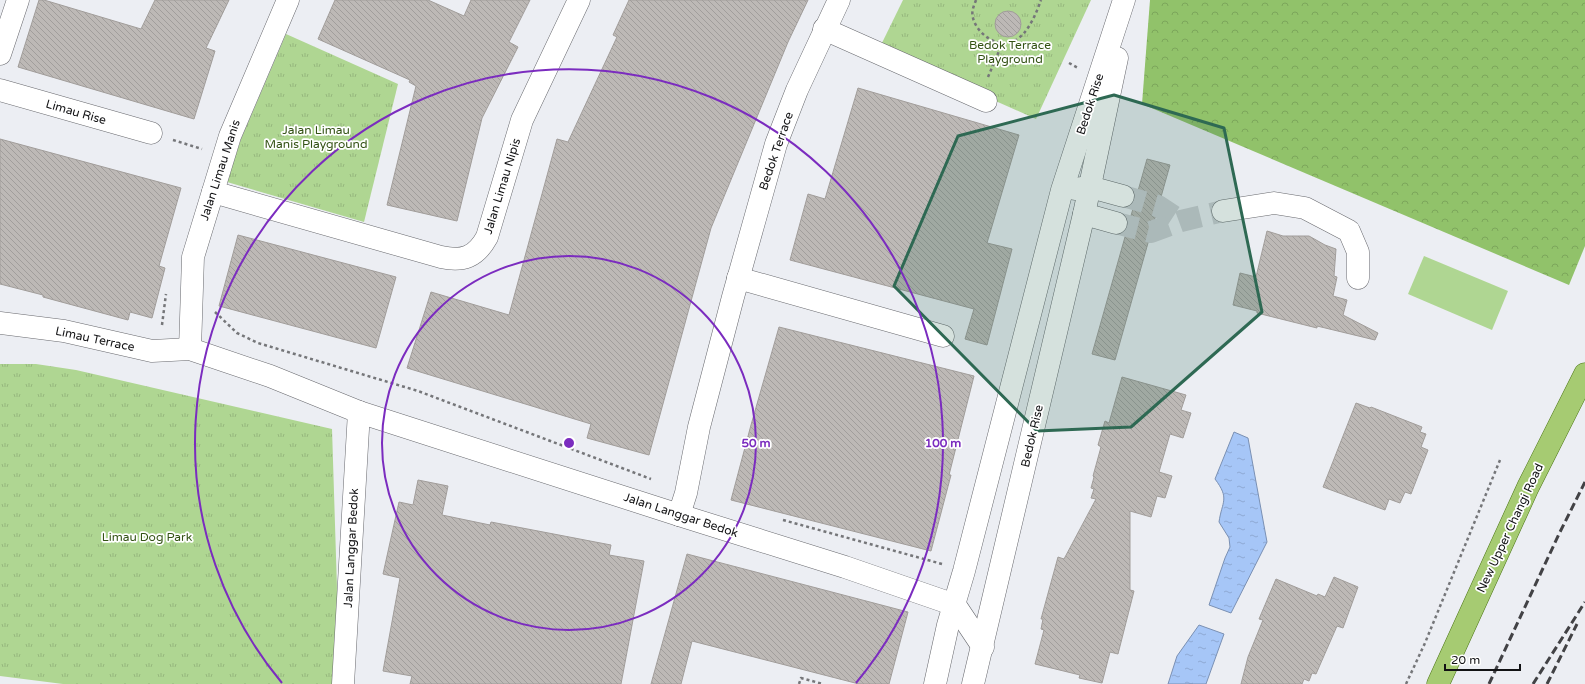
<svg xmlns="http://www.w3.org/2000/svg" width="1585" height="684" viewBox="0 0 1585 684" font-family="'Varela Round',sans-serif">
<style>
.grass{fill:#afd692}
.forest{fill:url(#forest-crowns)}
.park{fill:url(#park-tufts)}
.water{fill:url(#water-ripples);stroke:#7a90b3}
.building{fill:url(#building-back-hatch);stroke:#a19d9a}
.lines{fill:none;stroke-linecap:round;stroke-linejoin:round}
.minor-tunnel{stroke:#cbcdd2;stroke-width:22;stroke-dasharray:22 11;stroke-linecap:butt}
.minor-casing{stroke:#68696e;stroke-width:23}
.major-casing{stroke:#4b7414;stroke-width:23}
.path{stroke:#757679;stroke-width:2.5;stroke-dasharray:3 3;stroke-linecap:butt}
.minor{stroke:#fff;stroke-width:22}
.major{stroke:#a6cb72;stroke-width:22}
.rail{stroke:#424245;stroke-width:3;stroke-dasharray:8 4;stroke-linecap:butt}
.marked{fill:#2e6953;fill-opacity:0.2;stroke:#2e6953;stroke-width:3;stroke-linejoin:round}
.ring{fill:none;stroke:#7b2cbf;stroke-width:2}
.labels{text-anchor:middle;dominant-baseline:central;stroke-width:3.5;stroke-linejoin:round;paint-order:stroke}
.park-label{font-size:12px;fill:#335214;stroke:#fff}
.street-label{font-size:12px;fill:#121214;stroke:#fff}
.centre{fill:#7b2cbf;stroke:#fff;stroke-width:2}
.ring-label{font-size:12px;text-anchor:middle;font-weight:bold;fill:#7b2cbf;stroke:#fff;stroke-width:3.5;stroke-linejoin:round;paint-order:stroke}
</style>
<defs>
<pattern id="forest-crowns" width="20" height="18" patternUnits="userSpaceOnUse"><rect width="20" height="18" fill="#91c26a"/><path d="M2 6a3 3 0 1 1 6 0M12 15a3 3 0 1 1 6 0" fill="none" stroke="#7ca65b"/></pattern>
<pattern id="park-tufts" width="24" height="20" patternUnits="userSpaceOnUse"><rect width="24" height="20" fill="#afd692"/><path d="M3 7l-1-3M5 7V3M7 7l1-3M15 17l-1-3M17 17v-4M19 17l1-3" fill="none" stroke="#96b77d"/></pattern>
<pattern id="water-ripples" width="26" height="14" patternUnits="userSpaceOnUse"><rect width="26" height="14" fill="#a6c6f7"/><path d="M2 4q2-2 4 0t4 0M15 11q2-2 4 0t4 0" fill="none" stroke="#8ea9d3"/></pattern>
<pattern id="building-back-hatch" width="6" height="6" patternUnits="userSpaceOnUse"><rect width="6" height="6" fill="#bdb9b6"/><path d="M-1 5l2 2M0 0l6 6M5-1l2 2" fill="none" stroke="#a19e9c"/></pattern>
</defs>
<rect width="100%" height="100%" fill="#eceef3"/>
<path class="grass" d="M 1424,256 L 1508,291 L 1492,330 L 1408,294 Z"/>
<path class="forest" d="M 1150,0 L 1585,0 L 1585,246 L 1569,285 L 1142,104 Z"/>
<g class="park">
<path d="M 903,0 L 1091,0 L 1036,119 L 879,49 Z"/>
<path d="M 286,34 L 398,84 L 364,222 L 227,182 L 241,139 Z"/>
<path d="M 0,364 L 36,364 L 76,370 L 332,429 L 340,684 L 63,684 L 0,676 Z"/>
</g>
<g class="water">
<path d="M 1234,432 L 1248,438 L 1267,542 L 1231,613 L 1209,605 L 1225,558 L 1230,547 L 1229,538 L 1219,522 C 1222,501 1230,499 1215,479 Z"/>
<path d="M 1199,625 L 1224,634 L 1206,684 L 1168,684 L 1177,656 Z"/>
</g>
<g class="building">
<path d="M 39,0 L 44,0 L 141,29 L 155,0 L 229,0 L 206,48 L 215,51 L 194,119 L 18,67 Z"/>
<path d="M 335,0 L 428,0 L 464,16 L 471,0 L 530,0 L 509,42 L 518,47 L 482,118 L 457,221 L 387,205 L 416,86 L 409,82 L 410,80 L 318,39 Z"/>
<path d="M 629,0 L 808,0 L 788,42 L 711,228 L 649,455 L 587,438 L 591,424 L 407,368 L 431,292 L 509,315 L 557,139 L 568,142 L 617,37 L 613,35 Z"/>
<circle cx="1008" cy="24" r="13"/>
<path d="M 858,88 L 1019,135 L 987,243 L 1012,249 L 987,345 L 965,339 L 974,309 L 790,260 L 808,194 L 825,199 Z"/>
<path d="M 0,139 L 181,188 L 159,266 L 165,268 L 152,318 L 130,312 L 128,320 L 43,297 L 43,295 L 0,284 Z"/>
<path d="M 1147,159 L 1170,165 L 1115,360 L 1092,354 Z"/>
<path d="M 1267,231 L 1283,236 L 1309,236 L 1325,245 L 1336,249 L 1334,276 L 1337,277 L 1333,296 L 1347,300 L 1343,315 L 1378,333 L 1375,340 L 1317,326 L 1317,328 L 1257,313 L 1257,311 L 1233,305 L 1240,273 L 1256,277 Z"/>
<path d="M 238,235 L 396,277 L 376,348 L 219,306 Z"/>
<path d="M 779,327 L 974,376 L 949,475 L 951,475 L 931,551 L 731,500 L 751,425 Z"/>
<path d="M 1122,377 L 1186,395 L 1181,410 L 1191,413 L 1183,438 L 1170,434 L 1159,472 L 1172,476 L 1165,498 L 1157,496 L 1151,517 L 1130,511 L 1130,590 L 1134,591 L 1118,654 L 1110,652 L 1102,683 L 1079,678 L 1080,675 L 1035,664 L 1044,630 L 1041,629 L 1043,619 L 1041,619 L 1058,557 L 1064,559 L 1096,499 L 1091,498 L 1094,489 L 1091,488 L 1094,477 L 1093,476 L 1101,447 L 1098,445 L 1105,421 L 1109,423 Z"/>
<path d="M 1356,403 L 1370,408 L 1371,407 L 1422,427 L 1420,432 L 1426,434 L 1421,447 L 1428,450 L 1411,494 L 1405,492 L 1400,503 L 1389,499 L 1385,510 L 1323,487 Z"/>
<path d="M 418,480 L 448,486 L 442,515 L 490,525 L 491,522 L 611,545 L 609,555 L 644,561 L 621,684 L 410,684 L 412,676 L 383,671 L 400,578 L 383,574 L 399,502 L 413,505 Z"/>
<path d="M 687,554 L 908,612 L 889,684 L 859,684 L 692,641 L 681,684 L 651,684 Z"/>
<path d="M 1334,577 L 1358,587 L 1343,628 L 1337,626 L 1316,674 L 1312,673 L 1309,681 L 1304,679 L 1302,684 L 1241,684 L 1248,657 L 1263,620 L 1259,619 L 1276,579 L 1317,596 L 1318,594 L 1325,597 Z"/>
</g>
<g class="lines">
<g class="minor-tunnel">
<path d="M 1123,196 L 1158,206 L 1181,221"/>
<path d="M 1116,223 L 1151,232 L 1181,221 L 1223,211"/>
</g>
<defs>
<g id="minor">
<path d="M 824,29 L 986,101"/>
<path d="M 0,54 L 18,0"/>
<path d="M 0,90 L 151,133"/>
<path d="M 1075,189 L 1090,187 L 1123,196"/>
<path d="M 213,192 L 441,257 C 463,262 476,257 487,237 L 522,120 L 579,0"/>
<path d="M 1223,211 L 1274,203 L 1305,208 L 1349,231 L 1358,252 L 1358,278"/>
<path d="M 1084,214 L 1116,223"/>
<path d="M 738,278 L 943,336"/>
<path d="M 0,323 L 64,331 L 152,351 L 190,349 L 270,376 L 359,412 L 679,515 L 845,567 L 955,605 L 983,647"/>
<path d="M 190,349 L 193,257 L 230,136 L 288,0"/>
<path d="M 679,515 L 686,493 L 699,427 L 733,297 L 776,144 L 797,90 L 839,0"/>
<path d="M 343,684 L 359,412"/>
<path d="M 935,684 L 948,625 L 964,571 L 1062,190 L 1124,0"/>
<path d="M 973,684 L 1084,214 L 1117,58"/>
</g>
<path id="major" d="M 1438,684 L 1528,487 L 1585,374"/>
</defs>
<use href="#minor" class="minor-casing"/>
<use href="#major" class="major-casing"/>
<g class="path">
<path d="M 976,0 C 974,6 971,11 973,18 C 977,34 998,49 1014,41 C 1028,34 1036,14 1041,0"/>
<path d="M 1069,63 L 1078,68"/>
<path d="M 988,77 L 1002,44"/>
<path d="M 173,140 L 202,149"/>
<path d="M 215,312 L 237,333 L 258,343 L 418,391 L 651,479"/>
<path d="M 162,325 L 166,294"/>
<path d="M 783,520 L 942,564"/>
<path d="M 799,684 L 801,678 L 823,684"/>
<path d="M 1406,684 L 1425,643 L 1500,460"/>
</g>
<use href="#minor" class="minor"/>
<use href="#major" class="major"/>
<g class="rail">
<path d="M 1489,684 L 1559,534 L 1585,482"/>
<path d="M 1533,684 L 1585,602"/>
<path d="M 1547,684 L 1577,624"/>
</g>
</g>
<path class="marked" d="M 1114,95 L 1224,128 L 1262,312 L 1131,427 L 1037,431 L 894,286 L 958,136 Z"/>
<g class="ring">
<circle cx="569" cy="443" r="187"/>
<path d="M282 683A374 374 0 1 1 856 683"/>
</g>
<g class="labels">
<g class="park-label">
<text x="1010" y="45">Bedok Terrace<tspan x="1010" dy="14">Playground</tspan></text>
<text x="316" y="130">Jalan Limau<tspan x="316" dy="14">Manis Playground</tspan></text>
<text x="147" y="537">Limau Dog Park</text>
</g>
<g class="street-label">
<text transform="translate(1090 104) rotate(-72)">Bedok Rise</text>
<text transform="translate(76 112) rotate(16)">Limau Rise</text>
<text transform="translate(776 151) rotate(-71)">Bedok Terrace</text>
<text transform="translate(220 170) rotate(-72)">Jalan Limau Manis</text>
<text transform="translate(502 186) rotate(-73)">Jalan Limau Nipis</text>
<text transform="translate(95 339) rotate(12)">Limau Terrace</text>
<text transform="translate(1032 436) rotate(-77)">Bedok Rise</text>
<text transform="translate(681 515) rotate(18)">Jalan Langgar Bedok</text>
<text transform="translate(1510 528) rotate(-65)">New Upper Changi Road</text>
<text transform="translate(351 548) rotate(-87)">Jalan Langgar Bedok</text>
</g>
</g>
<circle cx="569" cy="443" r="6" class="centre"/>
<g class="ring-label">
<text x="756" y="447">50 m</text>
<text x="943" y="447">100 m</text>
</g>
<path d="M1445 664v6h75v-6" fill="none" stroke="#121214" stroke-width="2"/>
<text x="1451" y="664" font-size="12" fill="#121214" stroke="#ffffff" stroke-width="3" paint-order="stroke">20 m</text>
</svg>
